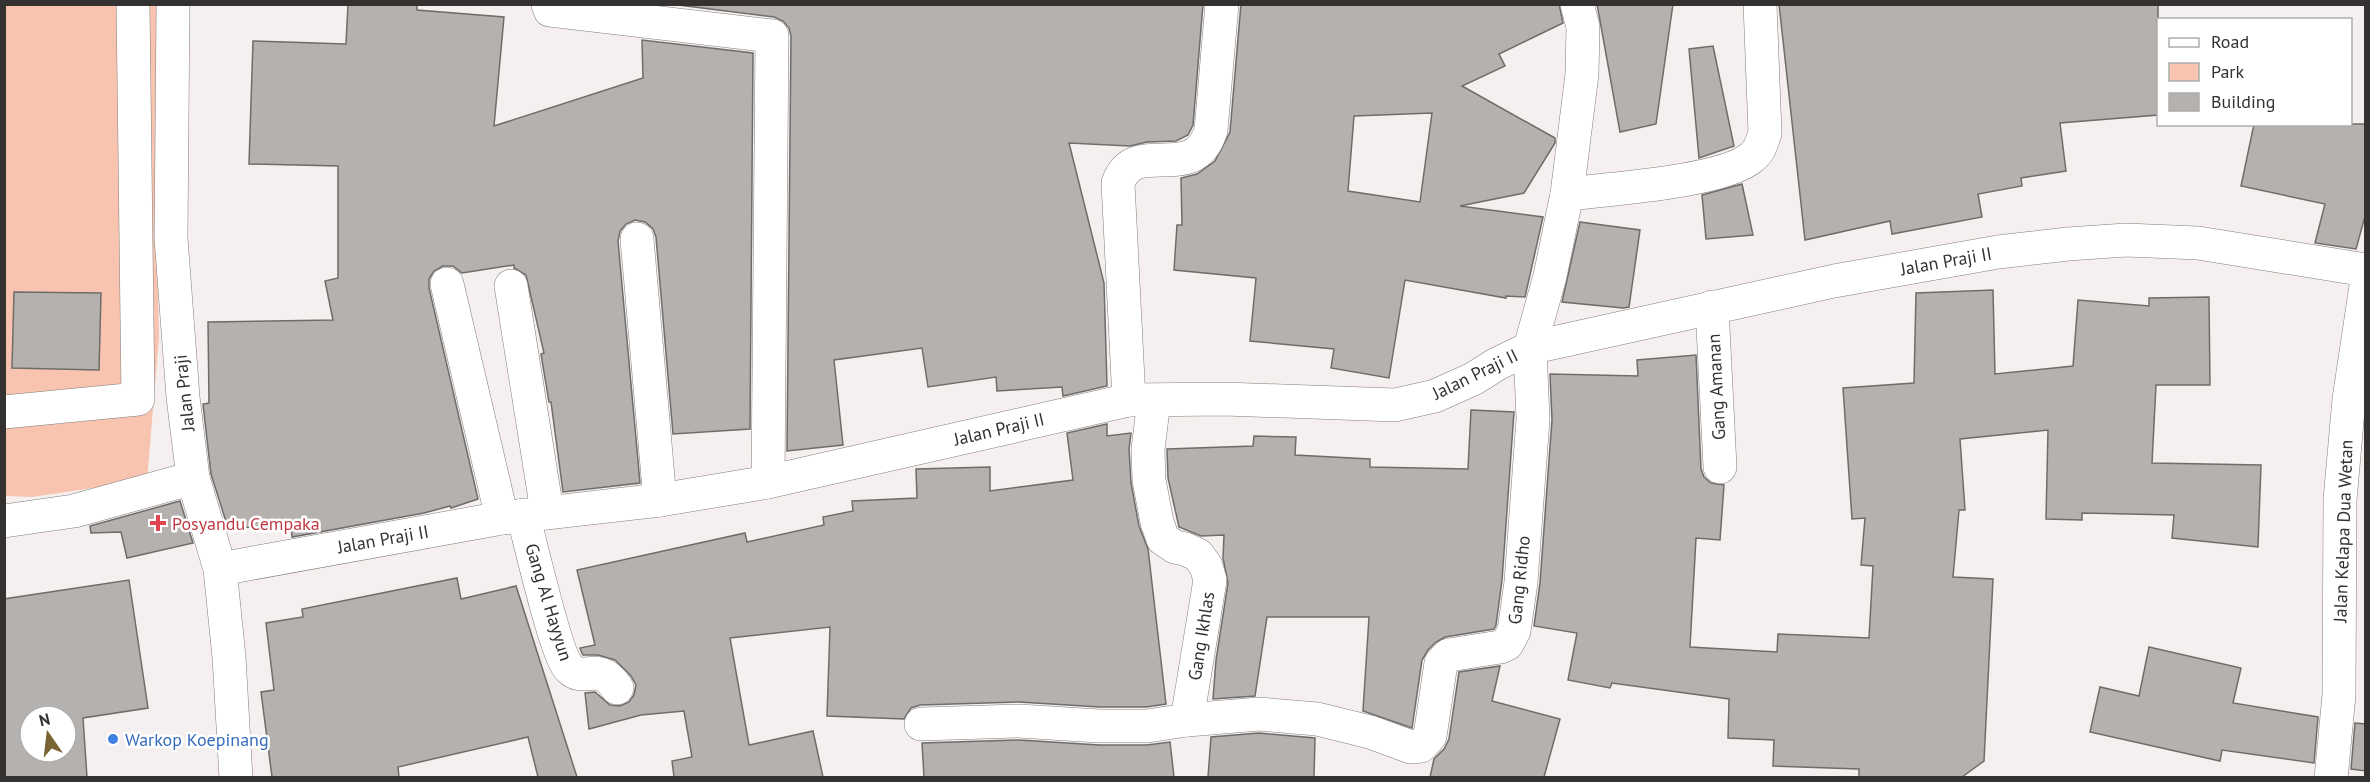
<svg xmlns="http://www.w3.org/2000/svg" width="2370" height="782" viewBox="0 0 2370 782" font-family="'PT Sans',sans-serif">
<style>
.green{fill:#f8c4b0}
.building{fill:#b5b1af;stroke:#6f6c6a;stroke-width:1.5;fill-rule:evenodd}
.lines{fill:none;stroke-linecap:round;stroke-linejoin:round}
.minor-casing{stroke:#827e7c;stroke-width:34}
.minor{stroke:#fff;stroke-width:33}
.health-dot{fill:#e0444e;stroke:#fff;stroke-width:2}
.shop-dot{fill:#3f7fe0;stroke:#fff;stroke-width:2}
.labels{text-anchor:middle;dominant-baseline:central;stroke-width:5;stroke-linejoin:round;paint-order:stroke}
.street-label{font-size:18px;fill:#333231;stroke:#fff}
.health-label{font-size:18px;fill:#be3a42;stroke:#fff;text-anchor:start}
.shop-label{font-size:18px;fill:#366cbe;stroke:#fff;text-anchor:start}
</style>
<rect width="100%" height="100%" fill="#f5f0ef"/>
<path class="green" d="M 4,5 L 164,5 L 155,149 L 159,338 L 147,480 L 32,497 L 5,496 Z"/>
<g class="building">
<path d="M 348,4 L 417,4 L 417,10 L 504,17 L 494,126 L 643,78 L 642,40 L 753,53 L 750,429 L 673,434 L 656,237 L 653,229 L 645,222 L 635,220 L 626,224 L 620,231 L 618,241 L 640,483 L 563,492 L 551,402 L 549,402 L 541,354 L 544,353 L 526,275 L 514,268 L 514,265 L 462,273 L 453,266 L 443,266 L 434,271 L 429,279 L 429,288 L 478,499 L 451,508 L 450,506 L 424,513 L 292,537 L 291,526 L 228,528 L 211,474 L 203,404 L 209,403 L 208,322 L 333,320 L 325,281 L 338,278 L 338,166 L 249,164 L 253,41 L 346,44 Z"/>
<path d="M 670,4 L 1203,4 L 1193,125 L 1188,135 L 1176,141 L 1147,142 L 1130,146 L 1069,143 L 1104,283 L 1107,386 L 1063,396 L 1062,387 L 997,391 L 996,377 L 928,387 L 922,348 L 834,360 L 843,445 L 787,451 L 791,36 L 789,28 L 783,21 L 774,17 Z"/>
<path d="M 1241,4 L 1559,4 L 1563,23 L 1499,54 L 1505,66 L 1462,86 L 1555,138 L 1555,143 L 1524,193 L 1460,206 L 1543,217 L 1525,297 L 1506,296 L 1506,298 L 1405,280 L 1389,378 L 1331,368 L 1334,349 L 1250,341 L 1256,278 L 1174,270 L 1177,225 L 1182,225 L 1181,178 L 1197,174 L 1215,161 L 1230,132 ZM 1432,113 L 1420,202 L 1348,191 L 1354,116 Z"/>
<path d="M 1597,4 L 1673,4 L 1656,124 L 1620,132 Z"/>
<path d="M 1779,4 L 2158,4 L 2158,115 L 2060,123 L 2066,171 L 2021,178 L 2022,186 L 1978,194 L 1982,217 L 1892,234 L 1890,221 L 1805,240 Z"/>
<path d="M 1713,46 L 1734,146 L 1699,158 L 1689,49 Z"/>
<path d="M 2254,124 L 2366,124 L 2366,213 L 2356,249 L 2315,243 L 2325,204 L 2241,186 Z"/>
<path d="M 1742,184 L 1753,235 L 1706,239 L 1702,195 Z"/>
<path d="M 1580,222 L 1640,230 L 1629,307 L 1623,308 L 1562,302 Z"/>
<path d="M 1993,290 L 1995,374 L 2073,366 L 2078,300 L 2149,306 L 2149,298 L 2209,297 L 2210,385 L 2156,385 L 2152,463 L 2261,465 L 2258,547 L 2172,538 L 2174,515 L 2082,513 L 2082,520 L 2046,519 L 2048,430 L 1960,439 L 1965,510 L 1959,510 L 1953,577 L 1993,579 L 1984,761 L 1962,777 L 1859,777 L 1859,769 L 1773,766 L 1774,740 L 1728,738 L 1729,699 L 1612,683 L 1610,688 L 1568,680 L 1577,633 L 1534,626 L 1540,583 L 1552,420 L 1550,374 L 1638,376 L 1637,360 L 1696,355 L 1701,469 L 1704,477 L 1711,483 L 1724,485 L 1720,540 L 1696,538 L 1690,647 L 1777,652 L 1778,634 L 1869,638 L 1873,566 L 1861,565 L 1865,518 L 1852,519 L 1843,388 L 1914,383 L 1916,293 Z"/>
<path d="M 14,292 L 101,293 L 99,370 L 12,368 Z"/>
<path d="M 1471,410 L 1514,412 L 1502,580 L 1496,625 L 1494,629 L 1445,637 L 1436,642 L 1428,650 L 1422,660 L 1412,728 L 1363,711 L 1369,617 L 1267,617 L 1255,696 L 1213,699 L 1216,660 L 1228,583 L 1223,558 L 1224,535 L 1201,536 L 1179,527 L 1168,478 L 1167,449 L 1253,446 L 1254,436 L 1296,437 L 1295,455 L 1370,459 L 1370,467 L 1468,469 Z"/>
<path d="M 1107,424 L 1107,436 L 1131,433 L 1129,449 L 1131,483 L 1139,526 L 1148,549 L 1166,704 L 1146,707 L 1100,707 L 1019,702 L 920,705 L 911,708 L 904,719 L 827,716 L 830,627 L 730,638 L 749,745 L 813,731 L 823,777 L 674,777 L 672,761 L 692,757 L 684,711 L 641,715 L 589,729 L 585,693 L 595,692 L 610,705 L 620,706 L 629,702 L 634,695 L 636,685 L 631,676 L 615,660 L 598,655 L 583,655 L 581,651 L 580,648 L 595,645 L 577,570 L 745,533 L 747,542 L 824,525 L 823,517 L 853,511 L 852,501 L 917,498 L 916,469 L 990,467 L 990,491 L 1073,480 L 1067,433 Z"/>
<path d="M 180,501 L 193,543 L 127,558 L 121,532 L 91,533 L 90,526 Z"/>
<path d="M 457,578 L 461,599 L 516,586 L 577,777 L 538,777 L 528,737 L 398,767 L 399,777 L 272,777 L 261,692 L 274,690 L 266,623 L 303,617 L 302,609 Z"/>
<path d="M 129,580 L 148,708 L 83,718 L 87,777 L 4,777 L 4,599 ZM 30,716 L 66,716 L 66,752 L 30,752 Z"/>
<path d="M 2149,647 L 2241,668 L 2233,703 L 2318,717 L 2314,763 L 2222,750 L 2220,761 L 2090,732 L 2100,687 L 2139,696 Z"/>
<path d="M 1500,666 L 1492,701 L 1560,719 L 1544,777 L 1430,777 L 1434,759 L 1444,749 L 1449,739 L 1459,672 Z"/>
<path d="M 2355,723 L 2366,724 L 2366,771 L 2351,769 Z"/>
<path d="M 1259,733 L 1315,738 L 1314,777 L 1208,777 L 1211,737 Z"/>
<path d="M 1019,740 L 1099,745 L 1147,745 L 1170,742 L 1174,777 L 924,777 L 922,743 Z"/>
</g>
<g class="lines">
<defs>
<g id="minor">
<path d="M 173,4 L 171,238 L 183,397 L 193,478 L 220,569 L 229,657 L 236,778"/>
<path d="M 548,4 L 550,10 L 772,36 L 768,482"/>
<path d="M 1567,194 C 1608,189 1724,182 1752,157 C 1760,151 1762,142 1765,133 L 1760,4"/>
<path d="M 637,239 L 660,500"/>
<path d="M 447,284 L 502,518"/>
<path d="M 511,286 L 547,511"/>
<path d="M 1712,307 L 1720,467"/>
<path d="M 1129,400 L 1118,183 C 1135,135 1194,187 1211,130 L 1222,4"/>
<path d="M 1154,401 L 1148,449 L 1149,480 L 1157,522 L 1163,539 L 1175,547 L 1185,549 L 1198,555 L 1206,566 L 1210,580 L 1187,720"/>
<path d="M 4,412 L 138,399 L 133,4"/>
<path d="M 523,515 C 530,540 556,657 570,669 C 585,683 598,660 617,688"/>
<path d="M 4,521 L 74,511 L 193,478"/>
<path d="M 220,569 L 502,518 L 660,500 L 768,482 L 1129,400 L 1225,399 L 1395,405 L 1435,396 L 1473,379 L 1497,364 L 1530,348 L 1834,281 L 1998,252 L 2068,244 L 2126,240 L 2198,243 L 2366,270"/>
<path d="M 921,724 L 1019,721 L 1099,726 L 1147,726 L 1187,720 L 1259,714 L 1317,719 L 1370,732 L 1411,747 L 1421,746 L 1430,736 L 1441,663 L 1449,655 L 1500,647 L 1507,644 L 1514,631 L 1521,582 L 1533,419 L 1530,348 L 1550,276 L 1567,194 L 1582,74 L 1583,27 L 1577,4"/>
<path d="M 2331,778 L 2339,695 L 2340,500 L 2349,399 L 2366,286"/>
</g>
</defs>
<use href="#minor" class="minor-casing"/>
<use href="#minor" class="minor"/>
</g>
<path class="health-dot" d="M155 514h6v6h6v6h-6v6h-6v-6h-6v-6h6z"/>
<circle class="shop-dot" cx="113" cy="739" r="6"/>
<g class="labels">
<g class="street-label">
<text transform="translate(1946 261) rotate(-10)">Jalan Praji II</text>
<text transform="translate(1475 374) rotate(-26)">Jalan Praji II</text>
<text transform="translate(1716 387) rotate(-93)">Gang Amanan</text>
<text transform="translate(184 393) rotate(-96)">Jalan Praji</text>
<text transform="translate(999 429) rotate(-13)">Jalan Praji II</text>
<text transform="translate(2343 531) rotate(-88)">Jalan Kelapa Dua Wetan</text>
<text transform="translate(383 539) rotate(-10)">Jalan Praji II</text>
<text transform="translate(1519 580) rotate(-84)">Gang Ridho</text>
<text transform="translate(549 602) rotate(73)">Gang Al Hayyun</text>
<text transform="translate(1201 636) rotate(-81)">Gang Ikhlas</text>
</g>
<g class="health-label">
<text x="172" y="523">Posyandu Cempaka</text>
</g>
<g class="shop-label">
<text x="125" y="739">Warkop Koepinang</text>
</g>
</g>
<rect width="2370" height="782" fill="none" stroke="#333231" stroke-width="12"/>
<rect x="2157" y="18" width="195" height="108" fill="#ffffff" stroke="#adadad" stroke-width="1.5"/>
<rect x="2169" y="38" width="30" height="9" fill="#ffffff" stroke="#adadad" stroke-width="1.5"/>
<text x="2211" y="48" font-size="18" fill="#333231">Road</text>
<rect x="2169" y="63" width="30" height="18" fill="#f8c4b0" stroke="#adadad" stroke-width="1.5"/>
<text x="2211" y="78" font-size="18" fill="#333231">Park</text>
<rect x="2169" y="93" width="30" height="18" fill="#b5b1af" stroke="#adadad" stroke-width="1.5"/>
<text x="2211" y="108" font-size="18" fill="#333231">Building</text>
<g transform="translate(48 734) rotate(346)"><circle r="28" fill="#ffffff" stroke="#adadad" stroke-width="1.5"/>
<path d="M0-4.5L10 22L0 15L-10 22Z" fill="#7a6434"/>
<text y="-9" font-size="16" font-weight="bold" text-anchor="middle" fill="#333231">N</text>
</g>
</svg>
